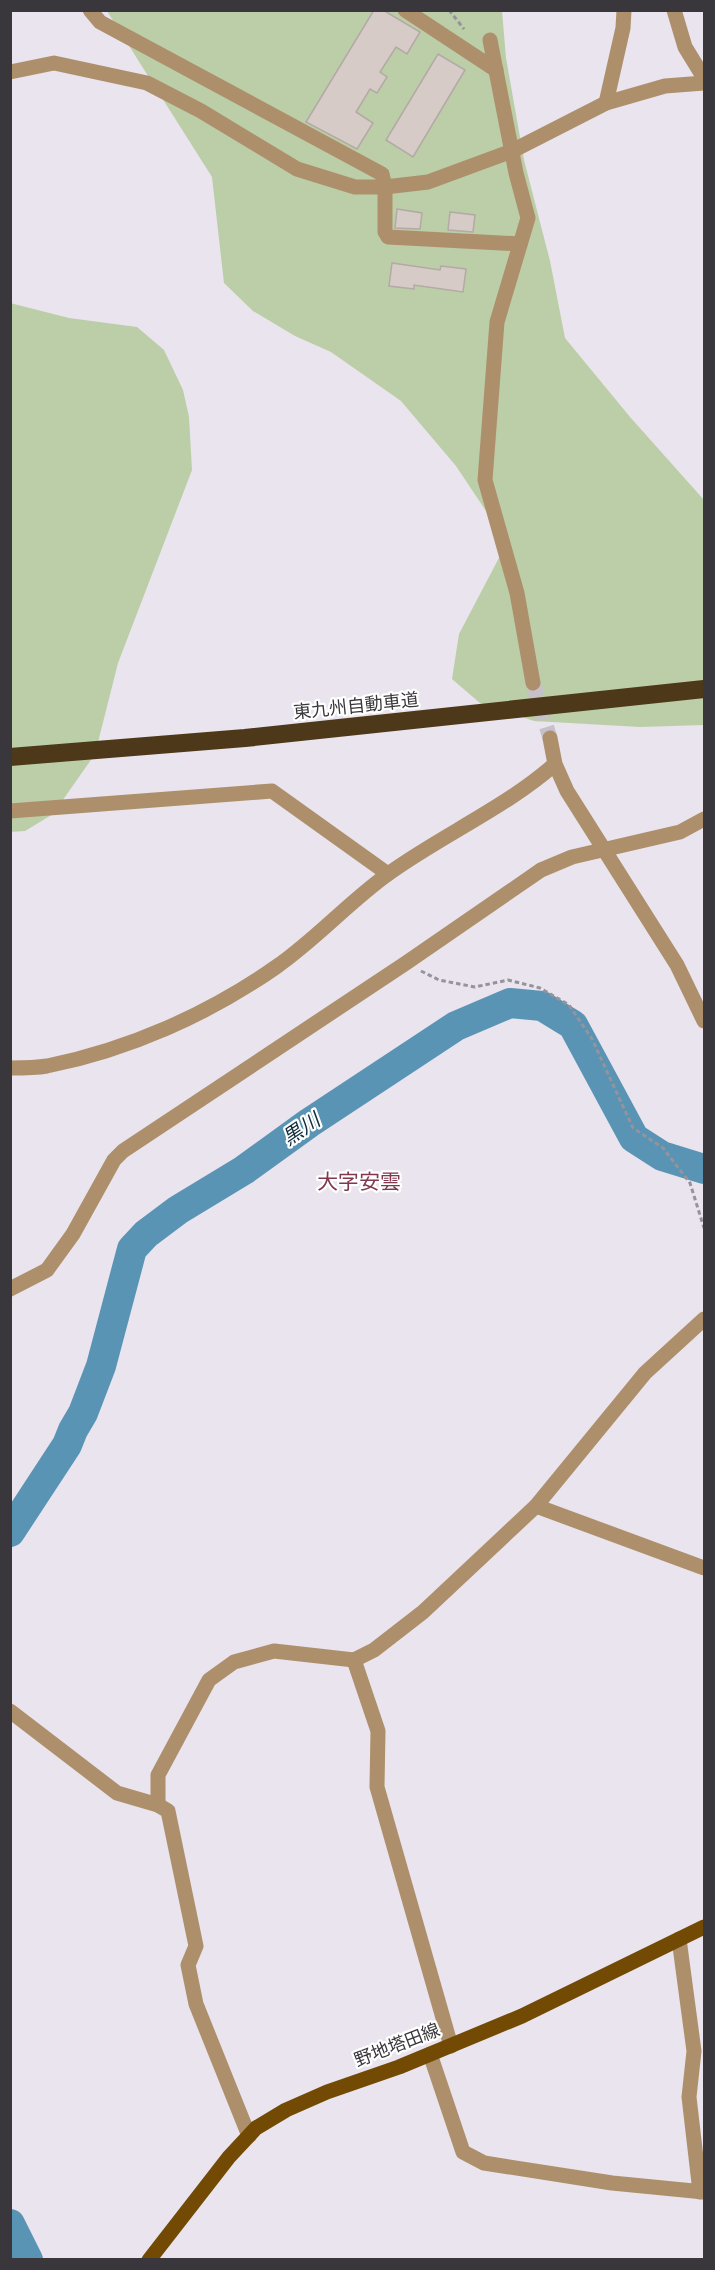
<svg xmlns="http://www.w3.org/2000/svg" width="715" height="2270" viewBox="0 0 715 2270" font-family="'Libre Baskerville','Noto Sans JP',serif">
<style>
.green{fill:#bbcea7}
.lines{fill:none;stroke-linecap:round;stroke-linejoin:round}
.river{stroke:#5a94b4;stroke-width:30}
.building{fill:#d6cbc7;stroke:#b3a9a5;stroke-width:1.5}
.minor-tunnel{stroke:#c6c1c9;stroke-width:15;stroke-dasharray:15 8;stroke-linecap:butt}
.path{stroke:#97939a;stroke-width:3;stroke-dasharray:4.5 3;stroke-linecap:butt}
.minor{stroke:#ad906b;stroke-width:15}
.major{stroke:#724a03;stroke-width:15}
.highway{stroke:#4e381a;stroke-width:18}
.labels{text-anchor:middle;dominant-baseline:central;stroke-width:4.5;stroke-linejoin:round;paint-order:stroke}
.street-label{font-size:18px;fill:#39373b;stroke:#fff}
.water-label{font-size:20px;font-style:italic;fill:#102c3b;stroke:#fff}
.quarter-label{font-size:21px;fill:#7f384d;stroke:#fff}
</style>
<rect width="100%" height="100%" fill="#e9e4ed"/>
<g class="green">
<path d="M 107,11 L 502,11 L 506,58 L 524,160 L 550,261 L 565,338 L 630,417 L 704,500 L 704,725 L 640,727 L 534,721 L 480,703 L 452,679 L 459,634 L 501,554 L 492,520 L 456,466 L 401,401 L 331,352 L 295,336 L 253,311 L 224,283 L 212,177 Z"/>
<path d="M 10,303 L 69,318 L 137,327 L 164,350 L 183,390 L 189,417 L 192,470 L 118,663 L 95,754 L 53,814 L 25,831 L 10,832 Z"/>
</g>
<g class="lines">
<g class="river">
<path d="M 10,1532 L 67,1445 L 73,1430 L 83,1413 L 101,1366 L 132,1249 L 146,1234 L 178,1210 L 244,1170 L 309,1123 L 456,1026 L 510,1003 L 542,1006 L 573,1025 L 634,1138 L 662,1156 L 704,1169"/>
<path d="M 10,2224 L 28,2260"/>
</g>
</g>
<g class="building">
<path d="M 374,10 L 383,10 L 420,32 L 407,54 L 396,47 L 380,72 L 387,77 L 377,93 L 370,89 L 356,112 L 373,123 L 357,149 L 306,122 Z"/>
<path d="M 438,54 L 465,70 L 413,157 L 386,140 Z"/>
<path d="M 397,209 L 422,213 L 420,229 L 395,228 Z"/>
<path d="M 450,212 L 475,215 L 473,232 L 448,230 Z"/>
<path d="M 392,263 L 440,270 L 441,266 L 466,269 L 463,292 L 414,285 L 414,289 L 389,286 Z"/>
</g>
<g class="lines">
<path class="minor-tunnel" d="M 533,683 L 550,738"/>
<g class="path">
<path d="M 449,10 L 464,29"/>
<path d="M 421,971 L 439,980 L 475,987 L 508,980 L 540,988 L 569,1005 L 592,1039 L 633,1128 L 663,1148 L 690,1183 L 704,1228"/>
</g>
<g class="minor">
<path d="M 90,10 L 100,22 L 382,174 L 385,187 L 385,232 L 388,237 L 520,244"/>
<path d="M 405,10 L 496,70"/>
<path d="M 674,10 L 685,47 L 704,78"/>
<path d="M 490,40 L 516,173 L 528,218 L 497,322 L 485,480 L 517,593 L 533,683"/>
<path d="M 10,72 L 54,63 L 147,83 L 201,111 L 297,169 L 355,187 L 385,187 L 428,182 L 512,151 L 606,103 L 665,86 L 704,83"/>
<path d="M 606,103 L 623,28 L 624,10"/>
<path d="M 550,738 L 555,764 L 567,791 L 677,965 L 704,1021"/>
<path d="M 10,811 L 272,791 L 388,874"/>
<path d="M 10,1068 C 22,1068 35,1068 47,1066 C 128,1050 209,1014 276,967 C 315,940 349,902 388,874 C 442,835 505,808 555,764"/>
<path d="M 10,1289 L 47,1270 L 73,1234 L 114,1160 L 123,1151 L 406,963 L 541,870 L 572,857 L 680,832 L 704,819"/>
<path d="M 536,1506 L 704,1568"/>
<path d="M 354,1660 L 378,1731 L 377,1787 L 451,2046"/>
<path d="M 10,1711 L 117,1793 L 158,1805 L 168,1811 L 196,1946 L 188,1965 L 196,2004 L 249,2136"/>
<path d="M 158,1805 L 158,1775 L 209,1680 L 234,1662 L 274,1651 L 354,1660 L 374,1650 L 423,1612 L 536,1506 L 645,1373 L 704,1319"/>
<path d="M 679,1939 L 694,2051 L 689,2097 L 700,2192"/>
<path d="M 430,2054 L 463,2152 L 484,2163 L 612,2183 L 704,2192"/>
</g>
<path class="major" d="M 149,2260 L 229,2157 L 256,2128 L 286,2110 L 327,2092 L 399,2067 L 522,2016 L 704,1927"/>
<path class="highway" d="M 10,757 L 245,738 L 704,689"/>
</g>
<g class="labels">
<g class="street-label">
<text transform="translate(356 706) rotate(-6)">東九州自動車道</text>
<text transform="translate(397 2045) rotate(-21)">野地塔田線</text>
</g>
<g class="water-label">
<text transform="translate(301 1129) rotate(-34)">黒川</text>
</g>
<g class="quarter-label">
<text x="359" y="1182">大字安雲</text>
</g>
</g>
<rect width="715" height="2270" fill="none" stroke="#39373b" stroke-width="24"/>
</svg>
